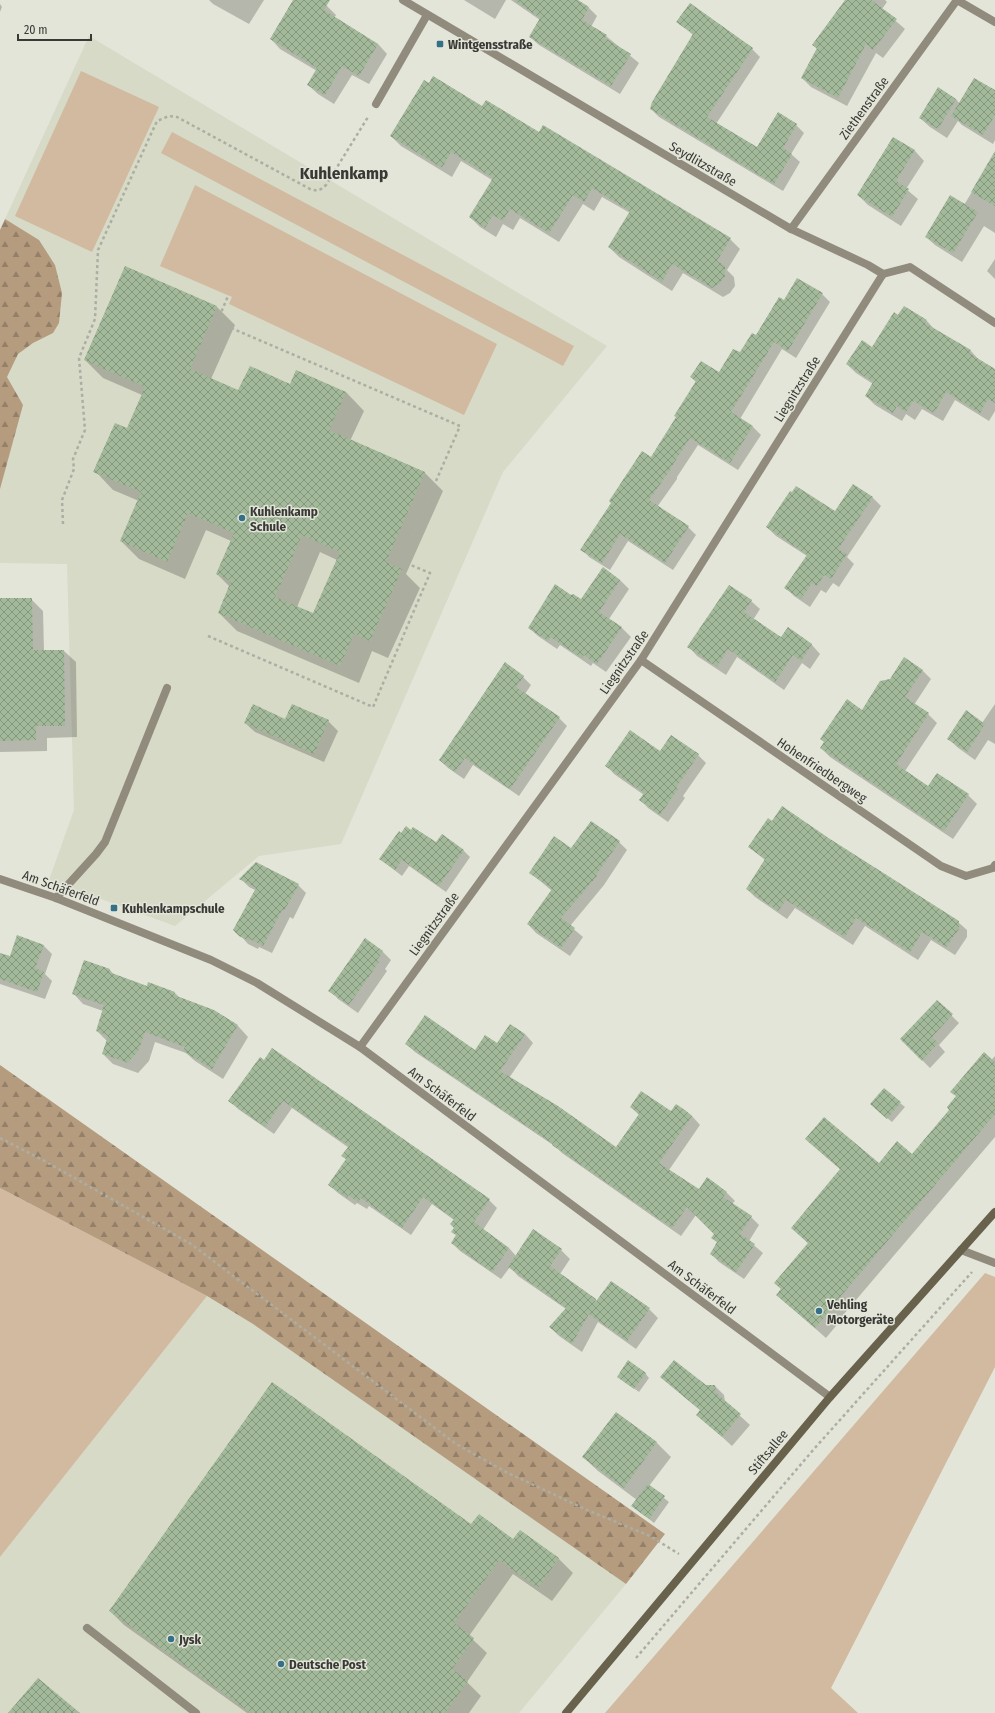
<svg xmlns="http://www.w3.org/2000/svg" width="995" height="1713" viewBox="0 0 995 1713" font-family="'Fira Sans Condensed',sans-serif">
<style>
.built{fill:#d6dac6}
.green{fill:#d1ba9f}
.forest{fill:url(#forest-firs)}
.shadow{fill:#0003;fill-rule:evenodd}
.building{fill:url(#building-cross-hatch);fill-rule:evenodd}
.lines{fill:none;stroke-linecap:round;stroke-linejoin:round}
.path{stroke:#acaea4;stroke-width:2.5;stroke-dasharray:3 3;stroke-linecap:butt}
.lane{stroke:#908b7c;stroke-width:8}
.street{stroke:#908b7c;stroke-width:8}
.secondary{stroke:#68614b;stroke-width:8}
.poi-dot{fill:#347088;stroke:#e3e5d9;stroke-width:1.5}
.labels{text-anchor:middle;dominant-baseline:central;stroke-width:3;stroke-linejoin:round;paint-order:stroke}
.poi-label{font-size:13px;font-weight:bold;fill:#393a35;stroke:#e3e5d9;text-anchor:start}
.street-label{font-size:13px;fill:#393a35;stroke:#e3e5d9}
.district-label{font-size:17px;font-weight:bold;fill:#393a35;stroke:#e3e5d9}
</style>
<defs>
<pattern id="forest-firs" width="22" height="20" patternUnits="userSpaceOnUse"><rect width="22" height="20" fill="#b59c7f"/><path d="M5 1l3.5 6h-7zM16 11l3.5 6h-7z" fill="#948069"/></pattern>
<pattern id="building-cross-hatch" width="8" height="8" patternUnits="userSpaceOnUse"><rect width="8" height="8" fill="#a2b99a"/><path d="M0 0l8 8M0 8l8-8" fill="none" stroke="#85977e"/></pattern>
</defs>
<rect width="100%" height="100%" fill="#e3e5d9"/>
<g class="built">
<path d="M 89,36 L 607,346 L 503,472 L 341,844 L 259,856 L 175,926 L 49,880 L 74,810 L 67,564 L 0,563 L 0,230 Z"/>
<path d="M 207,1296 L 253,1324 L 626,1584 L 519,1713 L 0,1713 L 0,1557 Z"/>
</g>
<g class="green">
<path d="M 81,71 L 159,107 L 92,252 L 15,216 Z"/>
<path d="M 172,132 L 574,346 L 563,366 L 161,153 Z"/>
<path d="M 195,185 L 497,344 L 464,415 L 229,304 L 232,297 L 160,266 Z"/>
<path d="M 0,1188 L 207,1296 L 0,1557 Z"/>
<path d="M 985,1273 L 995,1277 L 995,1367 L 831,1688 L 858,1713 L 605,1713 Z"/>
</g>
<g class="forest">
<path d="M 5,219 L 39,240 L 55,265 L 62,293 L 59,323 L 53,333 L 33,343 L 18,354 L 7,377 L 23,405 L 0,489 L 0,230 Z"/>
<path d="M 0,1065 L 665,1534 L 626,1584 L 253,1324 L 207,1296 L 0,1188 Z"/>
</g>
<g class="shadow">
<path d="M 209,0 L 264,0 L 249,24 L 213,4 Z"/>
<path d="M 300,0 L 317,0 L 327,6 L 336,15 L 334,18 L 378,44 L 387,54 L 369,84 L 352,75 L 334,104 L 318,94 L 308,85 L 317,71 L 280,49 L 271,39 Z"/>
<path d="M 464,0 L 506,0 L 495,19 Z"/>
<path d="M 511,0 L 576,0 L 589,8 L 597,16 L 591,27 L 606,36 L 639,63 L 620,94 L 539,45 L 530,37 L 540,20 Z"/>
<path d="M 846,0 L 885,0 L 887,2 L 882,9 L 905,29 L 883,58 L 876,53 L 847,106 L 811,87 L 802,78 L 818,50 L 813,45 Z"/>
<path d="M 0,4 L 2,7 L 0,12 Z"/>
<path d="M 678,22 L 752,49 L 760,57 L 716,124 L 757,148 L 796,125 L 804,133 L 791,154 L 800,162 L 783,191 L 659,117 L 651,109 L 693,35 Z"/>
<path d="M 995,91 L 995,140 L 993,144 L 962,125 L 958,121 L 947,138 L 930,127 L 920,118 L 956,99 L 960,104 Z"/>
<path d="M 483,108 L 539,133 L 730,239 L 740,249 L 727,270 L 734,277 L 735,286 L 730,293 L 723,297 L 683,273 L 672,291 L 619,257 L 609,247 L 630,213 L 602,197 L 594,211 L 583,204 L 559,242 L 520,218 L 513,230 L 503,224 L 496,237 L 480,227 L 470,217 L 492,180 L 461,161 L 452,177 L 401,146 L 391,136 Z"/>
<path d="M 893,138 L 915,151 L 924,161 L 906,189 L 918,199 L 901,226 L 868,205 L 858,195 Z"/>
<path d="M 990,162 L 995,165 L 995,233 L 984,226 L 962,262 L 935,245 L 926,237 L 964,205 Z"/>
<path d="M 995,259 L 995,279 L 987,271 Z"/>
<path d="M 126,268 L 217,307 L 235,325 L 211,379 L 239,392 L 290,386 L 346,392 L 364,411 L 350,441 L 425,473 L 443,491 L 406,574 L 420,588 L 388,658 L 372,651 L 359,683 L 237,631 L 219,613 L 230,587 L 217,574 L 231,541 L 206,530 L 185,579 L 139,559 L 121,541 L 139,501 L 113,490 L 95,471 L 128,429 L 142,395 L 103,378 L 85,360 ZM 320,552 L 337,560 L 314,614 L 297,607 Z"/>
<path d="M 797,279 L 822,294 L 830,302 L 796,358 L 782,349 L 740,419 L 753,427 L 761,435 L 738,470 L 698,445 L 677,477 L 677,479 L 657,507 L 688,527 L 696,535 L 673,570 L 628,541 L 610,570 L 589,557 L 582,549 L 652,459 L 677,417 L 696,382 L 691,377 L 720,373 L 756,336 L 784,301 Z"/>
<path d="M 904,307 L 927,321 L 935,330 L 971,351 L 979,360 L 995,370 L 995,411 L 989,421 L 955,400 L 943,421 L 922,409 L 915,420 L 906,414 L 902,421 L 875,405 L 866,396 L 873,384 L 856,373 L 847,364 L 872,348 Z"/>
<path d="M 853,485 L 873,498 L 881,506 L 847,557 L 854,564 L 839,587 L 833,583 L 826,593 L 821,590 L 810,607 L 794,596 L 786,588 L 807,556 L 776,536 L 767,527 L 835,512 Z"/>
<path d="M 603,568 L 620,580 L 629,589 L 609,619 L 622,628 L 631,637 L 606,672 L 593,663 L 591,666 L 560,645 L 557,649 L 538,636 L 529,628 L 572,596 L 581,600 Z"/>
<path d="M 0,599 L 31,599 L 43,611 L 44,651 L 64,651 L 76,662 L 77,737 L 47,738 L 47,751 L 0,752 Z"/>
<path d="M 751,601 L 760,609 L 753,620 L 781,639 L 788,629 L 812,645 L 820,654 L 810,669 L 802,663 L 784,690 L 737,657 L 726,675 L 697,656 L 689,647 Z"/>
<path d="M 922,670 L 931,679 L 914,705 L 928,714 L 937,723 L 905,771 L 929,787 L 968,795 L 977,804 L 953,839 L 830,757 L 821,748 L 862,711 Z"/>
<path d="M 523,677 L 531,685 L 525,694 L 559,718 L 567,726 L 519,796 L 473,765 L 464,779 L 448,768 L 440,760 Z"/>
<path d="M 995,704 L 995,744 L 988,740 L 975,760 L 957,747 L 949,739 L 982,723 Z"/>
<path d="M 286,720 L 328,721 L 338,731 L 324,762 L 255,732 L 245,723 Z"/>
<path d="M 660,752 L 698,755 L 706,763 L 683,796 L 685,798 L 668,822 L 648,808 L 641,800 L 644,795 L 614,774 L 607,766 Z"/>
<path d="M 772,822 L 830,840 L 958,922 L 967,930 L 967,937 L 955,955 L 931,940 L 918,960 L 865,926 L 853,945 L 795,908 L 787,919 L 755,897 L 747,889 L 765,860 L 749,847 Z"/>
<path d="M 401,834 L 436,844 L 442,836 L 464,851 L 470,857 L 446,892 L 409,866 L 402,876 L 380,859 Z"/>
<path d="M 619,842 L 627,850 L 604,885 L 570,926 L 583,937 L 570,956 L 536,933 L 528,924 L 552,891 L 531,873 L 572,850 Z"/>
<path d="M 241,879 L 298,885 L 306,893 L 293,919 L 290,917 L 272,953 L 259,947 L 258,949 L 248,944 L 240,935 L 255,890 L 249,887 Z"/>
<path d="M 43,945 L 52,954 L 45,974 L 52,981 L 45,999 L 0,984 L 0,954 L 10,957 Z"/>
<path d="M 382,951 L 391,960 L 385,969 L 387,971 L 358,1013 L 338,999 L 330,990 Z"/>
<path d="M 85,961 L 110,970 L 115,976 L 147,987 L 175,993 L 180,998 L 214,1011 L 238,1026 L 248,1037 L 223,1079 L 195,1061 L 186,1053 L 155,1042 L 149,1061 L 138,1073 L 113,1064 L 103,1054 L 107,1041 L 97,1031 L 103,1011 L 83,1004 L 73,993 Z"/>
<path d="M 938,1002 L 959,1023 L 939,1045 L 945,1052 L 930,1068 L 901,1039 Z"/>
<path d="M 510,1025 L 525,1034 L 533,1043 L 509,1078 L 616,1148 L 639,1115 L 631,1107 L 692,1116 L 700,1125 L 669,1170 L 699,1191 L 707,1179 L 727,1193 L 735,1201 L 732,1204 L 751,1217 L 759,1225 L 749,1241 L 763,1253 L 744,1279 L 719,1262 L 711,1254 L 718,1243 L 712,1238 L 715,1234 L 696,1215 L 681,1236 L 562,1153 L 556,1147 L 415,1052 L 406,1044 L 475,1051 L 497,1045 Z"/>
<path d="M 995,1056 L 995,1137 L 844,1314 L 845,1315 L 826,1338 L 777,1295 L 809,1244 L 792,1228 L 841,1170 L 806,1139 L 879,1164 L 912,1155 L 950,1110 L 957,1097 Z"/>
<path d="M 260,1059 L 489,1200 L 497,1208 L 483,1230 L 509,1248 L 516,1256 L 561,1250 L 570,1259 L 560,1274 L 597,1301 L 649,1309 L 658,1318 L 636,1349 L 598,1322 L 582,1352 L 559,1336 L 550,1327 L 566,1309 L 518,1276 L 510,1267 L 501,1279 L 460,1251 L 452,1243 L 457,1236 L 454,1220 L 432,1204 L 411,1235 L 369,1206 L 367,1209 L 357,1203 L 355,1205 L 338,1193 L 329,1185 L 347,1160 L 343,1156 L 349,1148 L 292,1108 L 274,1134 L 238,1109 L 230,1101 Z"/>
<path d="M 900,1103 L 905,1107 L 892,1122 L 876,1109 Z"/>
<path d="M 645,1373 L 649,1378 L 639,1392 L 618,1377 Z"/>
<path d="M 661,1377 L 705,1386 L 715,1386 L 724,1395 L 725,1402 L 750,1425 L 732,1446 L 698,1415 L 701,1411 Z"/>
<path d="M 616,1413 L 657,1443 L 671,1457 L 649,1486 L 669,1502 L 654,1523 L 633,1506 L 637,1500 L 598,1471 L 583,1457 Z"/>
<path d="M 471,1526 L 514,1540 L 520,1531 L 559,1559 L 573,1573 L 552,1601 L 513,1574 L 469,1636 L 487,1653 L 467,1682 L 481,1696 L 469,1713 L 247,1713 L 124,1625 L 110,1611 Z"/>
</g>
<g class="building">
<path d="M 293,0 L 330,0 L 324,10 L 378,44 L 359,76 L 342,66 L 325,95 L 307,85 L 317,68 L 270,39 Z"/>
<path d="M 514,0 L 578,0 L 589,7 L 582,20 L 607,35 L 605,38 L 631,54 L 611,86 L 529,37 L 540,18 Z"/>
<path d="M 845,0 L 871,0 L 897,19 L 873,50 L 866,44 L 838,98 L 801,78 L 817,48 L 812,45 Z"/>
<path d="M 690,3 L 753,48 L 707,117 L 757,147 L 778,112 L 797,124 L 783,148 L 792,154 L 774,184 L 650,109 L 652,102 L 693,34 L 676,22 Z"/>
<path d="M 433,76 L 482,106 L 486,100 L 539,132 L 543,125 L 731,238 L 717,261 L 725,266 L 725,276 L 720,283 L 712,288 L 672,264 L 662,282 L 608,247 L 630,211 L 592,188 L 584,202 L 573,195 L 549,233 L 510,209 L 503,221 L 493,215 L 485,228 L 469,217 L 493,178 L 451,152 L 442,168 L 390,136 L 424,80 L 429,83 Z"/>
<path d="M 974,78 L 995,90 L 995,115 L 983,135 L 951,116 Z"/>
<path d="M 938,87 L 956,99 L 938,129 L 919,118 Z"/>
<path d="M 893,137 L 915,150 L 896,181 L 909,189 L 892,217 L 857,195 Z"/>
<path d="M 995,151 L 995,206 L 971,192 Z"/>
<path d="M 950,195 L 978,212 L 953,253 L 925,237 Z"/>
<path d="M 125,266 L 217,306 L 190,369 L 238,390 L 250,366 L 290,384 L 296,370 L 346,392 L 329,430 L 425,472 L 386,562 L 402,569 L 370,641 L 354,634 L 340,666 L 218,613 L 231,581 L 216,574 L 234,533 L 188,513 L 167,562 L 120,541 L 141,492 L 93,472 L 115,423 L 127,428 L 145,387 L 84,360 ZM 302,535 L 340,552 L 313,613 L 275,597 Z"/>
<path d="M 797,278 L 823,293 L 788,351 L 774,342 L 731,412 L 753,426 L 730,463 L 690,438 L 670,469 L 670,470 L 649,500 L 689,526 L 665,563 L 620,534 L 602,563 L 580,550 L 611,503 L 609,501 L 642,451 L 651,457 L 676,417 L 674,416 L 696,381 L 690,377 L 701,361 L 719,372 L 733,349 L 740,352 L 752,333 L 756,335 L 779,297 L 784,300 Z"/>
<path d="M 904,306 L 927,320 L 925,323 L 971,350 L 969,353 L 995,369 L 995,403 L 988,399 L 980,413 L 946,392 L 934,413 L 913,401 L 906,412 L 897,406 L 893,413 L 865,396 L 873,382 L 846,364 L 862,340 L 872,347 L 894,312 L 898,315 Z"/>
<path d="M 853,484 L 873,497 L 838,549 L 847,554 L 831,579 L 824,575 L 817,586 L 812,583 L 801,599 L 784,588 L 807,555 L 766,527 L 790,491 L 792,492 L 796,486 L 835,511 Z"/>
<path d="M 603,567 L 620,580 L 599,612 L 622,627 L 597,664 L 584,655 L 582,658 L 550,637 L 548,641 L 528,628 L 555,584 L 571,595 L 573,594 L 581,599 Z"/>
<path d="M 729,585 L 752,600 L 744,612 L 781,637 L 788,627 L 812,644 L 801,661 L 793,655 L 775,682 L 728,649 L 717,667 L 687,647 Z"/>
<path d="M 0,598 L 32,598 L 33,650 L 64,650 L 65,726 L 36,726 L 36,740 L 0,741 Z"/>
<path d="M 904,657 L 923,670 L 905,697 L 929,713 L 896,764 L 928,786 L 937,773 L 969,794 L 944,831 L 820,748 L 824,742 L 820,739 L 847,699 L 862,710 L 880,681 L 890,679 Z"/>
<path d="M 505,662 L 524,676 L 516,687 L 560,717 L 510,789 L 465,758 L 455,772 L 439,760 Z"/>
<path d="M 253,704 L 285,719 L 292,704 L 329,720 L 314,754 L 244,723 Z"/>
<path d="M 966,710 L 985,724 L 967,752 L 947,739 Z"/>
<path d="M 630,730 L 660,751 L 671,735 L 699,754 L 676,788 L 678,789 L 660,815 L 639,800 L 644,793 L 605,766 Z"/>
<path d="M 782,806 L 830,839 L 959,921 L 959,929 L 946,947 L 922,932 L 910,952 L 856,918 L 845,937 L 786,900 L 778,911 L 746,889 L 765,859 L 748,847 L 768,818 L 772,821 Z"/>
<path d="M 591,821 L 620,841 L 596,875 L 597,876 L 561,918 L 575,928 L 561,948 L 527,924 L 552,889 L 529,873 L 554,836 L 571,848 Z"/>
<path d="M 406,826 L 411,830 L 413,827 L 436,842 L 442,834 L 464,850 L 439,886 L 402,860 L 395,870 L 379,859 L 399,831 L 401,833 Z"/>
<path d="M 256,862 L 299,884 L 284,911 L 282,910 L 263,946 L 250,939 L 249,941 L 239,936 L 233,930 L 256,888 L 239,879 Z"/>
<path d="M 17,935 L 44,945 L 35,968 L 44,972 L 37,992 L 0,979 L 0,953 L 10,956 Z"/>
<path d="M 365,938 L 383,951 L 377,960 L 379,962 L 349,1005 L 328,991 Z"/>
<path d="M 84,960 L 110,969 L 109,972 L 147,986 L 148,982 L 175,992 L 174,995 L 214,1010 L 238,1025 L 212,1069 L 183,1051 L 185,1047 L 145,1032 L 138,1051 L 128,1063 L 102,1054 L 108,1036 L 96,1031 L 104,1005 L 72,994 Z"/>
<path d="M 937,1000 L 953,1014 L 932,1037 L 938,1043 L 922,1061 L 900,1039 Z"/>
<path d="M 425,1015 L 475,1050 L 485,1035 L 497,1043 L 510,1024 L 525,1034 L 500,1071 L 558,1106 L 616,1147 L 639,1114 L 630,1107 L 641,1091 L 671,1111 L 676,1104 L 685,1110 L 692,1116 L 659,1163 L 699,1189 L 707,1177 L 727,1192 L 723,1197 L 752,1216 L 740,1234 L 755,1244 L 736,1272 L 710,1254 L 717,1242 L 711,1238 L 714,1234 L 687,1207 L 672,1228 L 552,1145 L 553,1144 L 405,1044 Z"/>
<path d="M 272,1048 L 490,1199 L 474,1222 L 509,1248 L 492,1272 L 451,1243 L 456,1235 L 451,1232 L 454,1228 L 450,1224 L 454,1219 L 423,1197 L 402,1228 L 361,1198 L 358,1202 L 348,1195 L 347,1198 L 328,1185 L 346,1159 L 341,1156 L 349,1146 L 283,1101 L 265,1127 L 228,1101 L 260,1057 L 264,1060 Z"/>
<path d="M 984,1052 L 995,1062 L 995,1114 L 835,1303 L 836,1304 L 815,1328 L 776,1295 L 781,1289 L 774,1283 L 808,1243 L 791,1228 L 840,1169 L 805,1139 L 824,1117 L 879,1163 L 897,1141 L 912,1154 L 949,1110 L 947,1107 L 956,1096 L 950,1092 Z"/>
<path d="M 884,1088 L 901,1102 L 887,1119 L 870,1104 Z"/>
<path d="M 533,1229 L 562,1249 L 550,1266 L 596,1299 L 594,1304 L 611,1281 L 650,1308 L 627,1341 L 589,1314 L 572,1344 L 549,1327 L 566,1308 L 508,1267 Z"/>
<path d="M 628,1360 L 646,1373 L 634,1389 L 617,1377 Z"/>
<path d="M 674,1360 L 706,1385 L 715,1385 L 716,1393 L 741,1414 L 722,1437 L 696,1415 L 700,1410 L 660,1377 Z"/>
<path d="M 272,1382 L 471,1524 L 479,1514 L 513,1539 L 520,1530 L 559,1558 L 538,1588 L 499,1560 L 454,1623 L 474,1638 L 452,1669 L 468,1681 L 445,1713 L 251,1713 L 109,1611 Z"/>
<path d="M 616,1412 L 657,1442 L 624,1488 L 582,1457 Z"/>
<path d="M 648,1484 L 665,1496 L 649,1519 L 631,1506 Z"/>
<path d="M 38,1678 L 80,1713 L 8,1713 Z"/>
</g>
<g class="lines">
<g class="path">
<path d="M 63,524 L 62,500 L 74,469 L 73,459 L 85,430 L 79,358 L 95,319 L 98,250 L 157,121 L 169,116 L 177,117 L 310,189 C 317,191 320,191 326,185 L 368,117"/>
<path d="M 208,636 L 373,707 L 430,573 L 401,561 L 460,426 L 217,322 L 228,296"/>
<path d="M 0,1138 L 41,1159 L 191,1244 L 456,1444 L 506,1472 L 587,1510 L 650,1536 L 679,1554"/>
<path d="M 636,1658 L 814,1449 L 972,1272"/>
</g>
<g class="lane">
<path d="M 56,898 L 96,854 L 105,842 L 167,688"/>
<path d="M 87,1628 L 196,1713"/>
</g>
<g class="street">
<path d="M 403,0 L 791,229 L 868,265 L 883,274 L 910,267 L 995,323"/>
<path d="M 957,0 L 995,22"/>
<path d="M 376,104 L 427,15"/>
<path d="M 791,229 L 957,0"/>
<path d="M 641,660 L 941,866 L 966,876 L 993,868 L 995,865"/>
<path d="M 0,879 L 56,898 L 211,960 L 257,983 L 360,1047 L 830,1397"/>
<path d="M 360,1047 L 641,660 L 883,274"/>
<path d="M 961,1250 L 995,1263"/>
</g>
<path class="secondary" d="M 566,1713 L 830,1397 L 995,1212"/>
</g>
<g class="poi-dot">
<rect x="436" y="40" width="8" height="8" rx="2"/>
<circle cx="242" cy="518" r="4"/>
<rect x="110" y="904" width="8" height="8" rx="2"/>
<circle cx="819" cy="1311" r="4"/>
<circle cx="171" cy="1639" r="4"/>
<circle cx="281" cy="1664" r="4"/>
</g>
<g class="labels">
<g class="poi-label">
<text x="448" y="44">Wintgensstraße</text>
<text x="250" y="511">Kuhlenkamp<tspan x="250" dy="15">Schule</tspan></text>
<text x="122" y="908">Kuhlenkampschule</text>
<text x="827" y="1304">Vehling<tspan x="827" dy="15">Motorgeräte</tspan></text>
<text x="179" y="1639">Jysk</text>
<text x="289" y="1664">Deutsche Post</text>
</g>
<g class="street-label">
<text transform="translate(864 108) rotate(-54)">Ziethenstraße</text>
<text transform="translate(703 164) rotate(30)">Seydlitzstraße</text>
<text transform="translate(797 389) rotate(-58)">Liegnitzstraße</text>
<text transform="translate(624 662) rotate(-55)">Liegnitzstraße</text>
<text transform="translate(822 770) rotate(34)">Hohenfriedbergweg</text>
<text transform="translate(61 888) rotate(20)">Am Schäferfeld</text>
<text transform="translate(434 924) rotate(-54)">Liegnitzstraße</text>
<text transform="translate(442 1094) rotate(37)">Am Schäferfeld</text>
<text transform="translate(702 1287) rotate(37)">Am Schäferfeld</text>
<text transform="translate(768 1452) rotate(-50)">Stiftsallee</text>
</g>
<g class="district-label">
<text x="344" y="173">Kuhlenkamp</text>
</g>
</g>
<path d="M18 34v6h73v-6" fill="none" stroke="#393a35" stroke-width="2"/>
<text x="24" y="34" font-size="12" fill="#393a35" stroke="#e3e5d9" stroke-width="3" paint-order="stroke">20 m</text>
</svg>
